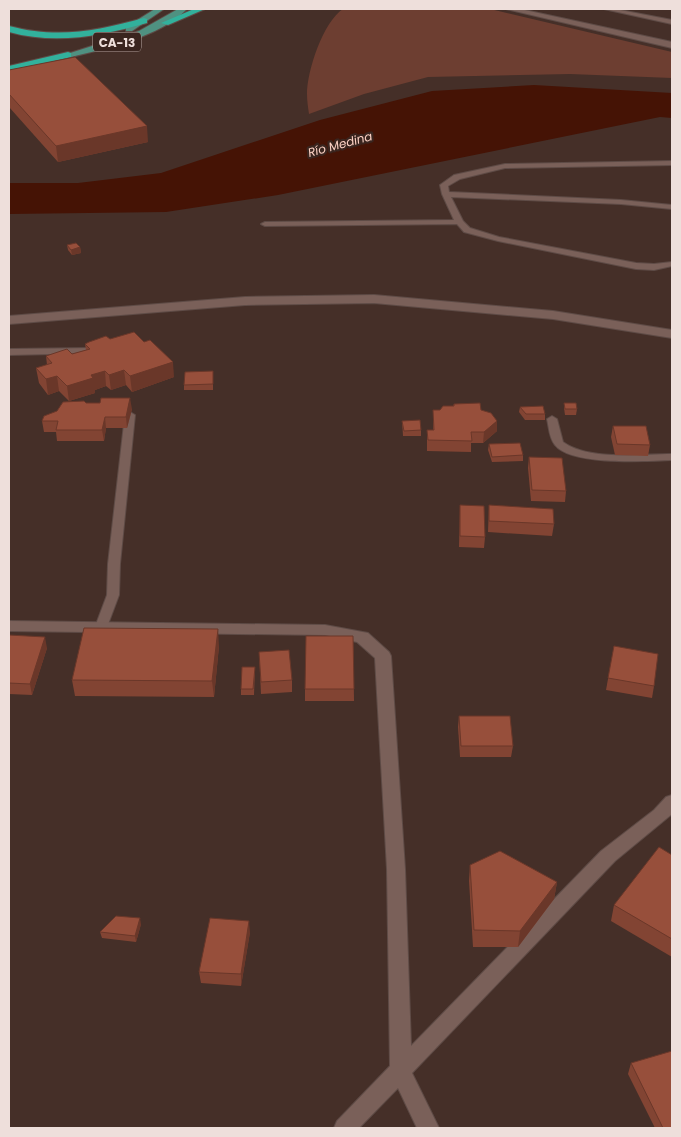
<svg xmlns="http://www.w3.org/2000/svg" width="681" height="1137" viewBox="0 0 681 1137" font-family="Poppins,sans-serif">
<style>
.green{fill:#6d3e31}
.water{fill:#451305}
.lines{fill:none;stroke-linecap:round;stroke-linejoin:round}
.lane-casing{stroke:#5e4b46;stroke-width:2}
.street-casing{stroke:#5e4b46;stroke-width:2}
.secondary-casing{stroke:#5e4b46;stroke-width:2}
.primary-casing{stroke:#5e4b46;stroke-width:2}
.highway-casing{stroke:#5e4b46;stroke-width:2}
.lane{fill:#7a6059;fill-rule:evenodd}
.street{fill:#7a6059;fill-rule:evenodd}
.secondary{fill:#7a6059;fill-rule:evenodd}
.primary{fill:#4f9181;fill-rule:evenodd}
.highway{fill:#32b19c;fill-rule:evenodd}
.wall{fill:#824433}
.shaded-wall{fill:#6a3729}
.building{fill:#974f3b;stroke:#6a3729}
.labels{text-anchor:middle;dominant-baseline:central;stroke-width:4.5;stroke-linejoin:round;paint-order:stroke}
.shield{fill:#3a251f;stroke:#b8a7a3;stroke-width:1}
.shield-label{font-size:12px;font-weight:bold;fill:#eedfdb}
.far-water-label{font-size:12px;font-style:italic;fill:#fbd0c3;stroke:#3a251f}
</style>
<rect width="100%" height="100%" fill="#452f28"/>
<path class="green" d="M 343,9 L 490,9 L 672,52 L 672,78 L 570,74 L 428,77 L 364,94 L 309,114 C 308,107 307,101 307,94 C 307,71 323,22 343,9 Z"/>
<path class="water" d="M 534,85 L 672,93 L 672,118 L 660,117 L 278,195 L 166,212 L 9,214 L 9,183 L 78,183 L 161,173 L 320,120 L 432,91 Z"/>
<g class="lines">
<defs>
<g id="lane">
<path d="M 604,9 L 615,9 L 672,20 L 672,24 Z"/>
<path d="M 672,161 L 672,165 L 505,168 L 460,179 L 448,186 L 449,192 L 621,200 L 672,205 L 672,209 L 621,204 L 451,197 L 463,221 L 470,228 L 499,237 L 636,263 L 654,264 L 672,262 L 672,266 L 654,270 L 636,269 L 498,241 L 464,232 L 457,224 L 265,226 L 261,224 L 265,222 L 454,220 L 442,194 L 440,185 L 454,175 L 505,164 Z"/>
<path d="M 94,348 L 97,349 L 97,353 L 9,355 L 9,349 Z"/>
<path d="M 130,412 L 135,415 L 120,564 L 119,595 L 107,627 L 101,631 L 95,627 L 107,595 L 108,564 L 125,415 Z"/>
<path d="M 552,416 L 557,419 L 563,442 C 589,461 641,454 672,454 L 672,460 C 647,461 571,466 555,445 C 549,438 549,427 547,419 Z"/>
</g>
<g id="street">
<path d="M 506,9 L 520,9 L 672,42 L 672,48 Z"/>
<path d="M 9,621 L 325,625 L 368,633 L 389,652 L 391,656 L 405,869 L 411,1046 L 601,851 L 654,810 L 666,797 L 672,795 L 672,814 L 615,861 L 412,1073 L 439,1128 L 417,1128 L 398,1088 L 359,1128 L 334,1128 L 337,1121 L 390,1066 L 387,869 L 375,658 L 357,642 L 325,635 L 9,631 Z"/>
</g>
<path id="secondary" d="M 374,295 L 553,311 L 672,330 L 672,338 L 553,319 L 374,303 L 245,305 L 9,324 L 9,316 L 245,297 Z"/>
<g id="primary">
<path d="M 155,9 L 164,9 L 132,31 L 126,31 L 126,27 Z"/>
<path d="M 178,9 L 187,9 C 160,37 107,48 71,57 L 65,57 L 64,55 L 139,31 Z"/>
</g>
<g id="highway">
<path d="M 194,9 L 205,9 L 168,25 L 161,23 Z"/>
<path d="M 144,18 L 147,19 L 147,23 C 101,36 56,45 9,32 L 9,26 C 58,39 96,31 144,18 Z"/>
<path d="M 68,52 L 71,53 L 71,57 L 9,72 L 9,66 Z"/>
</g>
</defs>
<use href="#lane" class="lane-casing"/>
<use href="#street" class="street-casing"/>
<use href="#secondary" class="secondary-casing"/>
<use href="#primary" class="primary-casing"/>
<use href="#highway" class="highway-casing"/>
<use href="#lane" class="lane"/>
<use href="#street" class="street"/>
<use href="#secondary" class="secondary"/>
<use href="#primary" class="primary"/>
<use href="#highway" class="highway"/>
</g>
<g class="wall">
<path d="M 9,70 L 148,142 L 58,162 L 9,107 Z"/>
<path d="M 67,245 L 80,247 L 81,253 L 72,255 L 68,250 Z"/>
<path d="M 110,339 L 174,377 L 132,392 L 126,385 L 111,390 L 106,386 L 95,390 L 95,393 L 69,401 L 59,391 L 48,395 L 39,383 L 36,368 L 47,365 L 46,356 L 72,354 L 86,350 L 85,344 Z"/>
<path d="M 213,371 L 213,390 L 184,390 L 184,385 Z"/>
<path d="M 86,403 L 132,409 L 127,428 L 106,428 L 104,441 L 57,441 L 56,432 L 44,432 L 42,421 Z"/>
<path d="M 564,403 L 577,409 L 576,415 L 565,415 L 564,408 Z"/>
<path d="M 454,404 L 481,410 L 497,431 L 483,443 L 471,443 L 471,452 L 427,451 L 427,430 L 433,430 L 433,410 L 440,410 L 453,406 Z"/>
<path d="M 520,407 L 545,414 L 545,420 L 525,420 L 519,412 Z"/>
<path d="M 402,421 L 421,430 L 421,436 L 403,436 Z"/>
<path d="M 613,426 L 650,445 L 648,456 L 615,455 L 611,437 Z"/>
<path d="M 489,444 L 523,455 L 523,461 L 492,462 L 488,450 Z"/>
<path d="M 529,457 L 566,491 L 565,502 L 531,501 L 528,468 Z"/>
<path d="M 460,505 L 485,537 L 484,548 L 459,547 Z"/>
<path d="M 489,505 L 554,524 L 552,536 L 488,532 Z"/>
<path d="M 9,635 L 47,648 L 32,695 L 9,694 Z"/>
<path d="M 353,636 L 354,701 L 305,701 L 305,689 Z"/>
<path d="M 219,646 L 214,697 L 75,696 L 72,680 Z"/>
<path d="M 614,646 L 654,686 L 652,698 L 606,690 Z"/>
<path d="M 259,652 L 292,680 L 292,692 L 261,694 Z"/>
<path d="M 255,667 L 254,695 L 241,695 L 241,689 Z"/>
<path d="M 459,716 L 513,746 L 511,757 L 460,757 L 458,727 Z"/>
<path d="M 672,855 L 672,957 L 611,921 L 614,905 Z"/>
<path d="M 470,865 L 557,882 L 554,899 L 518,947 L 473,947 L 469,881 Z"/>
<path d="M 141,924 L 136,942 L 102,938 L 100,932 Z"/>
<path d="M 250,932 L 241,986 L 201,983 L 199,972 Z"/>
<path d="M 631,1063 L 672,1128 L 655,1128 L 628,1074 Z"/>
</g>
<g class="shaded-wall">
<path d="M 147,126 L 148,142 L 58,162 L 56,146 Z"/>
<path d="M 80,247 L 81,253 L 72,255 L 71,250 Z"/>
<path d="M 173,362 L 174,377 L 132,392 L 130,376 Z"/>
<path d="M 124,370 L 126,385 L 111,390 L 109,375 Z"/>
<path d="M 105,371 L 106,386 L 95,390 L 95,393 L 69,401 L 67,386 L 91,375 Z"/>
<path d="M 57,376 L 59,391 L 48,395 L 46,379 Z"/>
<path d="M 130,398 L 132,409 L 127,428 L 126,417 Z"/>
<path d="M 105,417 L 106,428 L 104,441 L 102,430 Z"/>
<path d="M 497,421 L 497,431 L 483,443 L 484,432 Z"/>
<path d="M 218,629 L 219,646 L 214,697 L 212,681 Z"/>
<path d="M 45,637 L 47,648 L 32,695 L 30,684 Z"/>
<path d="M 557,882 L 554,899 L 518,947 L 520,931 Z"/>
<path d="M 140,918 L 141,924 L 136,942 L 135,936 Z"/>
<path d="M 249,921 L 250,932 L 241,986 L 241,974 Z"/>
</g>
<g class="building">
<path d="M 75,57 L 147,126 L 56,146 L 9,94 L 9,70 Z"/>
<path d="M 76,243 L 80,247 L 71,250 L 67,245 Z"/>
<path d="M 134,332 L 144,342 L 150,340 L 173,362 L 130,376 L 124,370 L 109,375 L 105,371 L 91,375 L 93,378 L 67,386 L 57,376 L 46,379 L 36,368 L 52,363 L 46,356 L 67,349 L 72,354 L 90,349 L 85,344 L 89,342 L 106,336 L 110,339 Z"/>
<path d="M 213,371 L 213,384 L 184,385 L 185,372 Z"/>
<path d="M 101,398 L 130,398 L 126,417 L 105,417 L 102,430 L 56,430 L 58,421 L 42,421 L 44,416 L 57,411 L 63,402 L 84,401 L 86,403 L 100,403 Z"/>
<path d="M 480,403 L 481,410 L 491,413 L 497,421 L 484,432 L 471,432 L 472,441 L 428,440 L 427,430 L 434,430 L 433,410 L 440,410 L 443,406 L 454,406 L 454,404 Z"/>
<path d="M 564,403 L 576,403 L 577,409 L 565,409 Z"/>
<path d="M 543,406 L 545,414 L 526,414 L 520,407 Z"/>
<path d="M 420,420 L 421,430 L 404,431 L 402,421 Z"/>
<path d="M 613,426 L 646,426 L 650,445 L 617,444 Z"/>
<path d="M 520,443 L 523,455 L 492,457 L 489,444 Z"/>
<path d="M 529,457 L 562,458 L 566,491 L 532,490 Z"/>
<path d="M 460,505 L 484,506 L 485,537 L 460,536 Z"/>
<path d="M 489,505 L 553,509 L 554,524 L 489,521 Z"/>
<path d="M 84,628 L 218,629 L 212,681 L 72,680 Z"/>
<path d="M 9,635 L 45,637 L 30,684 L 9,683 Z"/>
<path d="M 306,636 L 353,636 L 354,689 L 305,689 Z"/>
<path d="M 614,646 L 658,654 L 654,686 L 608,678 Z"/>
<path d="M 289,650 L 292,680 L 261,682 L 259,652 Z"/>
<path d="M 242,667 L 255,667 L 253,689 L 241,689 Z"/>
<path d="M 459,716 L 510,716 L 513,746 L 461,746 Z"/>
<path d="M 659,847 L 672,855 L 672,939 L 614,905 Z"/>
<path d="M 500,851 L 557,882 L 520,931 L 474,930 L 470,865 Z"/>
<path d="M 116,916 L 140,918 L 135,936 L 100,932 Z"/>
<path d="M 210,918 L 249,921 L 241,974 L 199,972 Z"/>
<path d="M 672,1051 L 672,1128 L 663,1128 L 631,1063 Z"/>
</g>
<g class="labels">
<rect class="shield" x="93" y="32.5" width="48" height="19" rx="4"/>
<g class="shield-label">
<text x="117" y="42">CA-13</text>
</g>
<g class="far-water-label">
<text transform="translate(340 144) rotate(-15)">Río Medina</text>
</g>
</g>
<rect width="681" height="1137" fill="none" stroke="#eedfdb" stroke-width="20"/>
</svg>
